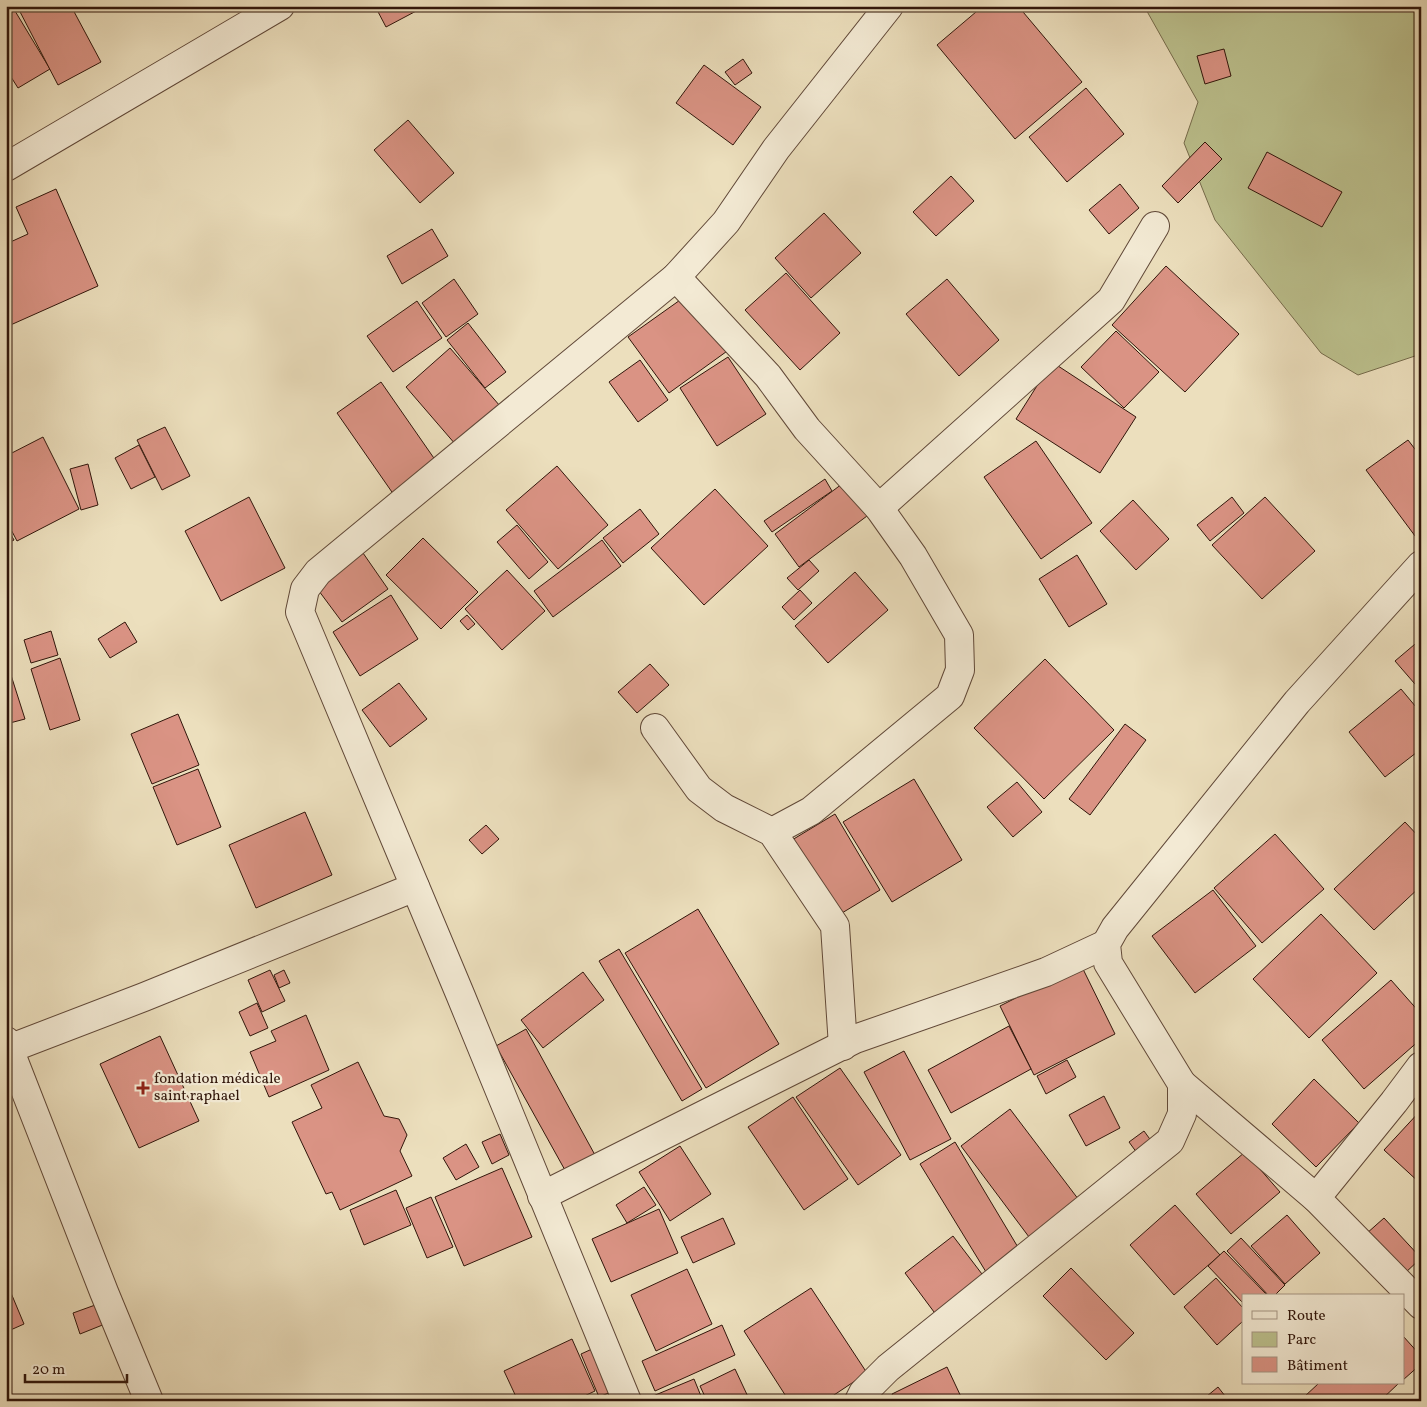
<svg xmlns="http://www.w3.org/2000/svg" width="1427" height="1407" viewBox="0 0 1427 1407" font-family="Vollkorn,serif">
<style>
.green{fill:#bcc18e;stroke:#766c4c}
.building{fill:#da9384;stroke:#31160b}
.lines{fill:none;stroke-linecap:round;stroke-linejoin:round}
.minor-casing{stroke:#604838;stroke-width:30}
.minor{stroke:#f3ead4;stroke-width:28}
.poi-dot{fill:#8f2418;stroke:#f3ead4;stroke-width:2}
.labels{text-anchor:middle;dominant-baseline:central;stroke-width:4.5;stroke-linejoin:round;paint-order:stroke}
.poi-label{font-size:15px;fill:#31160b;stroke:#f3ead4;text-anchor:start}
</style>
<rect width="100%" height="100%" fill="#ecdfbd"/>
<filter id="stains"><feTurbulence type="fractalNoise" baseFrequency=".004" numOctaves="4"/><feColorMatrix values="0 0 0 0 .2 0 0 0 0 .09 0 0 0 0 .02 0 0 0 .5 -.17"/></filter>
<radialGradient id="worn" r=".72"><stop offset=".6" stop-color="#630" stop-opacity="0"/><stop offset="1" stop-color="#630" stop-opacity=".3"/></radialGradient>
<path class="green" d="M 1144,6 L 1421,6 L 1421,354 L 1358,375 L 1321,353 L 1215,220 L 1184,143 L 1198,102 Z"/>
<g class="building">
<path d="M 7,6 L 12,6 L 50,69 L 18,88 L 6,69 Z"/>
<path d="M 17,6 L 71,6 L 101,62 L 58,85 Z"/>
<path d="M 375,6 L 418,6 L 420,9 L 386,27 Z"/>
<path d="M 983,6 L 1018,6 L 1082,82 L 1015,139 L 937,45 Z"/>
<path d="M 1224,49 L 1231,76 L 1205,84 L 1197,56 Z"/>
<path d="M 743,59 L 752,73 L 735,85 L 725,72 Z"/>
<path d="M 704,65 L 761,107 L 733,145 L 676,103 Z"/>
<path d="M 1086,88 L 1124,134 L 1067,182 L 1029,137 Z"/>
<path d="M 408,120 L 454,173 L 420,203 L 374,150 Z"/>
<path d="M 1205,142 L 1222,159 L 1178,203 L 1162,186 Z"/>
<path d="M 1267,152 L 1342,192 L 1322,227 L 1248,188 Z"/>
<path d="M 951,176 L 974,201 L 936,236 L 913,212 Z"/>
<path d="M 1120,184 L 1139,208 L 1109,234 L 1089,210 Z"/>
<path d="M 56,189 L 98,286 L 6,327 L 6,244 L 28,234 L 16,207 Z"/>
<path d="M 824,213 L 861,253 L 811,298 L 775,258 Z"/>
<path d="M 432,229 L 448,256 L 402,284 L 387,256 Z"/>
<path d="M 1166,266 L 1239,334 L 1185,392 L 1112,325 Z"/>
<path d="M 786,273 L 840,333 L 800,370 L 745,310 Z"/>
<path d="M 454,279 L 478,314 L 446,337 L 422,303 Z"/>
<path d="M 947,279 L 999,340 L 959,376 L 906,314 Z"/>
<path d="M 690,293 L 730,349 L 669,393 L 628,337 Z"/>
<path d="M 417,301 L 442,338 L 393,372 L 367,336 Z"/>
<path d="M 468,323 L 506,372 L 485,388 L 447,340 Z"/>
<path d="M 1116,331 L 1159,372 L 1124,408 L 1081,367 Z"/>
<path d="M 450,348 L 500,406 L 456,445 L 406,387 Z"/>
<path d="M 728,357 L 766,414 L 717,446 L 680,388 Z"/>
<path d="M 640,360 L 668,400 L 638,422 L 609,382 Z"/>
<path d="M 1052,362 L 1136,417 L 1100,473 L 1016,419 Z"/>
<path d="M 381,382 L 438,464 L 394,495 L 337,413 Z"/>
<path d="M 165,427 L 190,476 L 162,490 L 137,440 Z"/>
<path d="M 43,437 L 79,509 L 17,541 L 6,520 L 6,456 Z"/>
<path d="M 1408,440 L 1421,457 L 1421,544 L 1366,470 Z"/>
<path d="M 1036,441 L 1092,523 L 1041,559 L 984,477 Z"/>
<path d="M 139,445 L 155,477 L 131,489 L 115,458 Z"/>
<path d="M 88,464 L 98,505 L 81,510 L 70,469 Z"/>
<path d="M 557,466 L 608,525 L 558,569 L 506,510 Z"/>
<path d="M 825,479 L 832,491 L 772,532 L 764,521 Z"/>
<path d="M 842,484 L 867,516 L 799,567 L 775,534 Z"/>
<path d="M 715,489 L 768,546 L 704,605 L 651,548 Z"/>
<path d="M 249,497 L 285,568 L 221,601 L 185,531 Z"/>
<path d="M 1232,497 L 1244,513 L 1210,541 L 1197,525 Z"/>
<path d="M 1265,497 L 1315,551 L 1262,599 L 1212,545 Z"/>
<path d="M 1133,500 L 1169,539 L 1136,570 L 1100,531 Z"/>
<path d="M 640,509 L 659,534 L 623,563 L 603,538 Z"/>
<path d="M 517,525 L 548,562 L 529,579 L 497,542 Z"/>
<path d="M 6,526 L 14,540 L 6,544 Z"/>
<path d="M 423,538 L 478,592 L 441,629 L 386,575 Z"/>
<path d="M 602,540 L 621,566 L 553,617 L 534,591 Z"/>
<path d="M 363,553 L 388,589 L 342,622 L 316,587 Z"/>
<path d="M 1077,555 L 1107,604 L 1069,627 L 1039,579 Z"/>
<path d="M 809,560 L 819,571 L 798,590 L 787,578 Z"/>
<path d="M 507,570 L 545,611 L 502,650 L 465,609 Z"/>
<path d="M 855,572 L 888,610 L 828,663 L 795,626 Z"/>
<path d="M 800,590 L 812,603 L 794,620 L 782,607 Z"/>
<path d="M 391,595 L 418,639 L 360,676 L 333,632 Z"/>
<path d="M 467,615 L 475,624 L 468,630 L 460,621 Z"/>
<path d="M 125,622 L 137,642 L 110,658 L 98,639 Z"/>
<path d="M 51,631 L 58,655 L 31,663 L 24,640 Z"/>
<path d="M 1421,639 L 1421,691 L 1395,661 Z"/>
<path d="M 60,658 L 80,720 L 50,730 L 31,669 Z"/>
<path d="M 1045,659 L 1114,730 L 1044,799 L 974,728 Z"/>
<path d="M 650,664 L 669,685 L 637,713 L 618,692 Z"/>
<path d="M 10,672 L 25,719 L 6,724 L 6,674 Z"/>
<path d="M 399,683 L 427,719 L 390,747 L 362,710 Z"/>
<path d="M 1401,689 L 1421,713 L 1421,749 L 1385,777 L 1349,732 Z"/>
<path d="M 178,714 L 199,765 L 152,784 L 131,734 Z"/>
<path d="M 1125,724 L 1146,740 L 1090,815 L 1069,799 Z"/>
<path d="M 198,769 L 221,827 L 177,845 L 153,787 Z"/>
<path d="M 914,779 L 962,860 L 892,902 L 843,822 Z"/>
<path d="M 1017,782 L 1042,812 L 1013,837 L 987,807 Z"/>
<path d="M 305,812 L 332,875 L 256,908 L 229,845 Z"/>
<path d="M 835,814 L 880,890 L 837,916 L 792,840 Z"/>
<path d="M 1405,822 L 1421,839 L 1421,886 L 1374,930 L 1334,889 Z"/>
<path d="M 486,825 L 499,839 L 482,854 L 469,840 Z"/>
<path d="M 1275,834 L 1324,889 L 1262,943 L 1214,888 Z"/>
<path d="M 1213,890 L 1256,946 L 1195,993 L 1152,936 Z"/>
<path d="M 698,909 L 779,1044 L 706,1088 L 625,953 Z"/>
<path d="M 1321,914 L 1377,973 L 1309,1038 L 1253,979 Z"/>
<path d="M 619,949 L 702,1089 L 682,1101 L 599,961 Z"/>
<path d="M 1081,965 L 1115,1034 L 1034,1075 L 1000,1006 Z"/>
<path d="M 270,970 L 285,1001 L 262,1012 L 248,980 Z"/>
<path d="M 284,970 L 290,983 L 279,988 L 274,975 Z"/>
<path d="M 583,972 L 604,1000 L 543,1048 L 521,1020 Z"/>
<path d="M 1391,980 L 1421,1014 L 1421,1039 L 1364,1089 L 1322,1040 Z"/>
<path d="M 257,1003 L 268,1028 L 250,1036 L 239,1012 Z"/>
<path d="M 306,1015 L 329,1070 L 269,1097 L 250,1052 L 276,1041 L 271,1031 Z"/>
<path d="M 1009,1026 L 1031,1069 L 951,1113 L 928,1070 Z"/>
<path d="M 526,1029 L 595,1155 L 566,1172 L 496,1046 Z"/>
<path d="M 160,1036 L 199,1121 L 139,1148 L 100,1064 Z"/>
<path d="M 904,1051 L 951,1139 L 910,1160 L 864,1072 Z"/>
<path d="M 1067,1060 L 1076,1077 L 1046,1094 L 1037,1076 Z"/>
<path d="M 358,1062 L 384,1116 L 399,1119 L 407,1135 L 400,1151 L 412,1176 L 340,1210 L 332,1192 L 326,1194 L 292,1122 L 322,1108 L 311,1085 Z"/>
<path d="M 840,1068 L 901,1155 L 858,1185 L 796,1097 Z"/>
<path d="M 1314,1079 L 1359,1123 L 1316,1167 L 1272,1124 Z"/>
<path d="M 1104,1096 L 1120,1128 L 1086,1146 L 1069,1115 Z"/>
<path d="M 793,1097 L 848,1179 L 804,1210 L 748,1127 Z"/>
<path d="M 1010,1109 L 1085,1208 L 1035,1245 L 961,1146 Z"/>
<path d="M 1421,1110 L 1421,1184 L 1384,1150 Z"/>
<path d="M 1144,1131 L 1152,1142 L 1137,1153 L 1129,1142 Z"/>
<path d="M 500,1134 L 509,1155 L 492,1164 L 482,1142 Z"/>
<path d="M 955,1142 L 1028,1264 L 994,1285 L 920,1164 Z"/>
<path d="M 466,1144 L 479,1167 L 456,1180 L 443,1158 Z"/>
<path d="M 680,1146 L 711,1194 L 670,1221 L 639,1172 Z"/>
<path d="M 1245,1152 L 1280,1192 L 1231,1234 L 1196,1194 Z"/>
<path d="M 502,1168 L 532,1237 L 464,1266 L 435,1197 Z"/>
<path d="M 644,1187 L 656,1205 L 627,1223 L 616,1205 Z"/>
<path d="M 396,1190 L 411,1225 L 364,1245 L 350,1210 Z"/>
<path d="M 431,1197 L 453,1247 L 427,1258 L 406,1208 Z"/>
<path d="M 1175,1205 L 1220,1255 L 1174,1295 L 1130,1245 Z"/>
<path d="M 659,1209 L 678,1253 L 611,1282 L 592,1239 Z"/>
<path d="M 1287,1215 L 1320,1253 L 1285,1284 L 1251,1246 Z"/>
<path d="M 723,1218 L 735,1244 L 693,1263 L 681,1237 Z"/>
<path d="M 1384,1218 L 1421,1258 L 1403,1275 L 1366,1234 Z"/>
<path d="M 953,1236 L 985,1278 L 937,1316 L 905,1273 Z"/>
<path d="M 1241,1238 L 1285,1285 L 1274,1296 L 1269,1296 L 1227,1251 Z"/>
<path d="M 1224,1251 L 1268,1296 L 1243,1296 L 1243,1303 L 1208,1266 Z"/>
<path d="M 1071,1268 L 1134,1333 L 1106,1360 L 1043,1296 Z"/>
<path d="M 687,1269 L 712,1324 L 656,1351 L 631,1295 Z"/>
<path d="M 1216,1278 L 1243,1308 L 1243,1321 L 1217,1345 L 1184,1307 Z"/>
<path d="M 6,1281 L 24,1324 L 6,1332 Z"/>
<path d="M 811,1288 L 867,1373 L 825,1401 L 789,1401 L 744,1331 Z"/>
<path d="M 98,1304 L 105,1324 L 80,1334 L 73,1313 Z"/>
<path d="M 722,1325 L 735,1355 L 655,1391 L 642,1361 Z"/>
<path d="M 1403,1336 L 1421,1356 L 1421,1364 L 1403,1380 Z"/>
<path d="M 572,1339 L 595,1391 L 574,1401 L 518,1401 L 504,1371 Z"/>
<path d="M 592,1349 L 611,1392 L 599,1397 L 581,1354 Z"/>
<path d="M 947,1367 L 963,1401 L 895,1401 L 892,1394 Z"/>
<path d="M 735,1369 L 750,1401 L 707,1401 L 700,1386 Z"/>
<path d="M 694,1379 L 703,1401 L 655,1401 L 653,1396 Z"/>
<path d="M 1319,1383 L 1399,1383 L 1380,1401 L 1307,1401 L 1304,1397 Z"/>
<path d="M 1218,1387 L 1229,1401 L 1201,1401 Z"/>
</g>
<g class="lines">
<defs>
<g id="minor">
<path d="M 6,167 L 280,6"/>
<path d="M 676,277 L 768,376 L 807,429 L 879,508 L 913,556 L 959,635 L 960,670 L 950,696 L 811,811 L 772,832"/>
<path d="M 879,508 L 1111,300 L 1155,226"/>
<path d="M 655,728 L 699,789 L 724,808 L 772,832 L 835,926 L 843,1046"/>
<path d="M 6,1041 L 104,1292 L 149,1401"/>
<path d="M 6,1050 L 144,997 L 415,887"/>
<path d="M 1421,1066 L 1394,1102 L 1316,1198 L 1421,1305"/>
<path d="M 1182,1084 L 1316,1198"/>
<path d="M 542,1196 L 855,1039 L 1046,972 L 1106,944"/>
<path d="M 627,1401 L 460,994 L 300,612 L 305,589 L 318,572 L 676,277 L 726,222 L 776,149 L 889,6"/>
<path d="M 859,1401 L 863,1393 L 888,1368 L 1170,1141 L 1182,1114 L 1182,1084 L 1108,963 L 1106,944 L 1115,928 L 1297,702 L 1421,565"/>
</g>
</defs>
<use href="#minor" class="minor-casing"/>
<use href="#minor" class="minor"/>
</g>
<path class="poi-dot" d="M140.5 1080.5h5v5h5v5h-5v5h-5v-5h-5v-5h5z"/>
<g class="labels">
<g class="poi-label">
<text x="154" y="1079">fondation médicale<tspan x="154" dy="17">saint raphael</tspan></text>
</g>
</g>
<rect width="1427" height="1407" fill="none" stroke="#ecdfbd" stroke-width="25"/>
<rect x="8" y="8" width="1412" height="1392" fill="none" stroke="#31160b" stroke-width="2.5"/>
<rect x="12" y="12" width="1402" height="1382" fill="none" stroke="#31160b"/>
<rect x="1242" y="1294" width="162" height="90" fill="#f3ead4" stroke="#a59584"/>
<rect x="1252" y="1311" width="25" height="8" fill="#f3ead4" stroke="#a59584"/>
<text x="1287" y="1320" font-size="15" fill="#31160b">Route</text>
<rect x="1252" y="1332" width="25" height="15" fill="#bcc18e" stroke="#a59584"/>
<text x="1287" y="1344" font-size="15" fill="#31160b">Parc</text>
<rect x="1252" y="1357" width="25" height="15" fill="#da9384" stroke="#a59584"/>
<text x="1287" y="1370" font-size="15" fill="#31160b">Bâtiment</text>
<path d="M25 1374v8h102v-8" fill="none" stroke="#31160b" stroke-width="2.5"/>
<text x="32" y="1374" font-size="15" fill="#31160b" stroke="#f3ead4" stroke-width="4" paint-order="stroke">20 m</text>
<rect width="100%" height="100%" filter="url(#stains)"/>
<rect width="100%" height="100%" fill="url(#worn)"/>
</svg>
